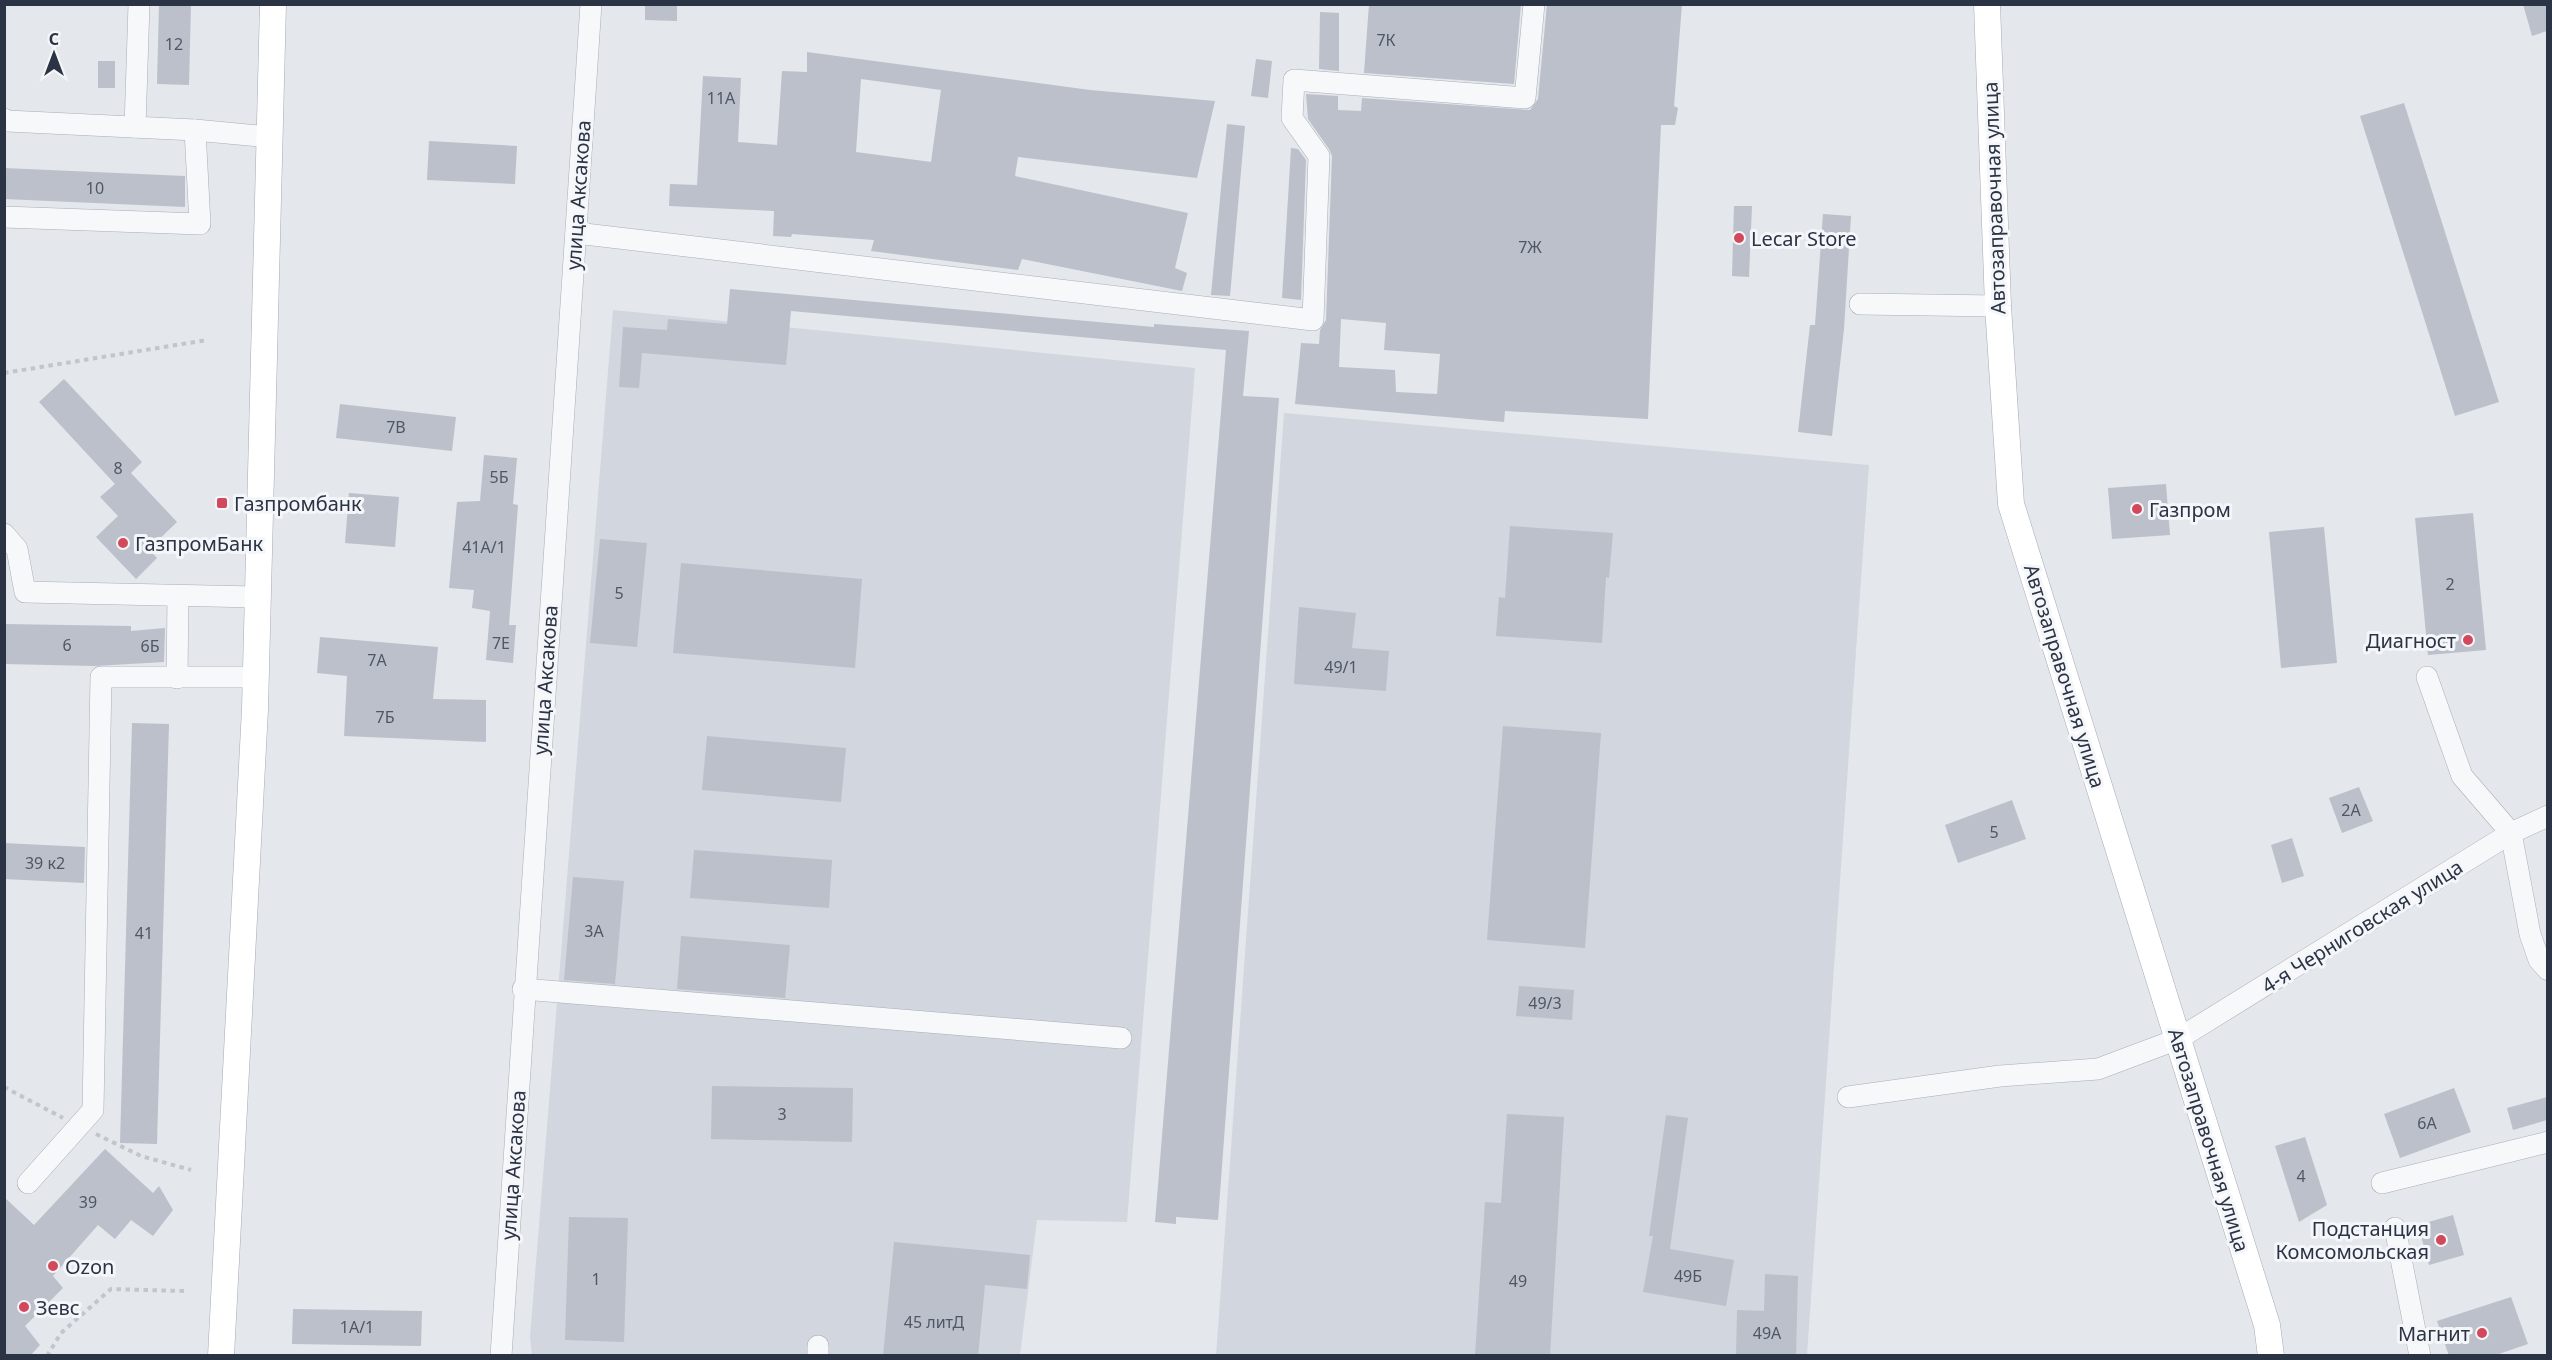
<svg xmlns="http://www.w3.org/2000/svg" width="2552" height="1360" viewBox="0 0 2552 1360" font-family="'Noto Sans',sans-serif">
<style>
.built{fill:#d2d6de}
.building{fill:#bbc0ca;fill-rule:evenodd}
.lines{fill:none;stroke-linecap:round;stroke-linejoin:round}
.minor-casing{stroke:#a9aeb7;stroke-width:22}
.major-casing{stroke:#a3abb8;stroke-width:27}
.path{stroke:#c2c5cb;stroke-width:4;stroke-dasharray:4.5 4.5;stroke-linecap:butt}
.minor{stroke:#f7f8fa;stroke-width:21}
.major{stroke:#fff;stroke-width:26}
.poi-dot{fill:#d1495b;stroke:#f4f6f9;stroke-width:2}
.labels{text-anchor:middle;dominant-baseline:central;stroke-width:6;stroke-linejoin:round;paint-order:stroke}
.number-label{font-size:16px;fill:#4f5766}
.street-label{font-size:20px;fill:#2b3445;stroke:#f4f6f9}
.poi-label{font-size:20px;fill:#2b3445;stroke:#f4f6f9;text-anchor:start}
</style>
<rect width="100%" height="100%" fill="#e4e7ec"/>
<g class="built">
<path d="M 613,310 L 1195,368 L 1127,1222 L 1037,1220 L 1020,1355 L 532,1356 L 530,1337 Z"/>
<path d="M 1284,413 L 1869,465 L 1807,1355 L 1216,1356 Z"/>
</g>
<g class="building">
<path d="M 159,4 L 191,4 L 189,85 L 157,84 Z"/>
<path d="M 645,4 L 677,4 L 677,21 L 645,20 Z"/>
<path d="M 1369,4 L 1521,4 L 1514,84 L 1364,73 Z"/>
<path d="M 1547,4 L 1682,4 L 1674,106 L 1678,108 L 1675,125 L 1661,125 L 1648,419 L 1505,411 L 1504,422 L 1295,404 L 1301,343 L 1319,344 L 1320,330 L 1326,320 L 1332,156 L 1329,149 L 1308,119 L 1306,94 L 1338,96 L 1338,110 L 1361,111 L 1362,98 L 1530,110 L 1538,99 ZM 1341,319 L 1386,323 L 1384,350 L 1440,354 L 1437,394 L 1396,392 L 1395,370 L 1339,367 Z"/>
<path d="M 2523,4 L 2547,4 L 2547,31 L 2532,36 Z"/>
<path d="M 1320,12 L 1339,13 L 1339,71 L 1319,69 Z"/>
<path d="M 807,52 L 1090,90 L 1215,101 L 1197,178 L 1018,157 L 1015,176 L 1188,213 L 1175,268 L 1187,273 L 1182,291 L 1022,259 L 1018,270 L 871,251 L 874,240 L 792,234 L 791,237 L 773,236 L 774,211 L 669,206 L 670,184 L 697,185 L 703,76 L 741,78 L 738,142 L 777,145 L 782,71 L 807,72 ZM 861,79 L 941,90 L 931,162 L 856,152 Z"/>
<path d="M 1256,59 L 1272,61 L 1268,98 L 1251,96 Z"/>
<rect x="98" y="61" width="17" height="27"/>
<path d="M 2404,103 L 2499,402 L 2455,416 L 2360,116 Z"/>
<path d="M 1227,124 L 1245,126 L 1230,296 L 1211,295 Z"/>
<path d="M 429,141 L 517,146 L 515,184 L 427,180 Z"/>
<path d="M 1291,148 L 1298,149 L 1306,160 L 1301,300 L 1282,298 Z"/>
<path d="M 4,168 L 185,176 L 185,207 L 4,199 Z"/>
<path d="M 1734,206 L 1752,206 L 1749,277 L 1732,276 Z"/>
<path d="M 1823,214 L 1851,216 L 1844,329 L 1832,436 L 1798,432 L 1810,325 L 1815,325 Z"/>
<path d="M 730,289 L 1154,327 L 1154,324 L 1249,331 L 1243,396 L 1279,398 L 1218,1220 L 1176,1217 L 1176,1224 L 1155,1222 L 1226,350 L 791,311 L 786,365 L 642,353 L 639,388 L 619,387 L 623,327 L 667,330 L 668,319 L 727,324 Z"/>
<path d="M 64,379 L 142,462 L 131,473 L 177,522 L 149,549 L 157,558 L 136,579 L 96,537 L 118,516 L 100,497 L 115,484 L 39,402 Z"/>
<path d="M 340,404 L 456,417 L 452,451 L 336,438 Z"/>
<path d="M 484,455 L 517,458 L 513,504 L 518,505 L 509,625 L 516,625 L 513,663 L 486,660 L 490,611 L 472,608 L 474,590 L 449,588 L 457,502 L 480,501 Z"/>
<path d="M 2166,484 L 2170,535 L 2112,539 L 2108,488 Z"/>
<path d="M 349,493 L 399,497 L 395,547 L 345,543 Z"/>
<path d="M 2473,513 L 2486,650 L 2428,655 L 2415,518 Z"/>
<path d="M 1510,526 L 1613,533 L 1609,578 L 1606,577 L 1602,643 L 1496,636 L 1499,597 L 1505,598 Z"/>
<path d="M 2324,527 L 2337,663 L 2281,668 L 2269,532 Z"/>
<path d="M 600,539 L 647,543 L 637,647 L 590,643 Z"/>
<path d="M 681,563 L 862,579 L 855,668 L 673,653 Z"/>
<path d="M 1299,607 L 1356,613 L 1352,648 L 1389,651 L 1386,691 L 1294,684 Z"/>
<path d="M 4,624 L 131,626 L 131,631 L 165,628 L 164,662 L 95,666 L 4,664 Z"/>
<path d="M 320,637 L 438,647 L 433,699 L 486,700 L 486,742 L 344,736 L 347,676 L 317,673 Z"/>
<path d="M 132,723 L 169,724 L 157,1144 L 120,1143 Z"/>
<path d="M 1503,726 L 1601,733 L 1585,948 L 1487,940 Z"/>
<path d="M 707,736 L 846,748 L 841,802 L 702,790 Z"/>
<path d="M 2359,787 L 2373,821 L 2342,833 L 2329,798 Z"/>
<path d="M 2012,800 L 2026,839 L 1958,863 L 1945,825 Z"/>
<path d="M 2292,838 L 2304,876 L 2282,883 L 2271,845 Z"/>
<path d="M 4,843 L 85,847 L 84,883 L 4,879 Z"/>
<path d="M 694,850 L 832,860 L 829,908 L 690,898 Z"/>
<path d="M 573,877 L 624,881 L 615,984 L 564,980 Z"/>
<path d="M 681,936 L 790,945 L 785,998 L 677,989 Z"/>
<path d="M 1519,986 L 1574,990 L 1572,1020 L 1516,1016 Z"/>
<path d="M 712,1086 L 853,1088 L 852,1142 L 711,1139 Z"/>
<path d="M 2454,1088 L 2471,1132 L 2400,1158 L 2384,1114 Z"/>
<path d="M 2547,1097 L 2547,1120 L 2513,1130 L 2507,1108 Z"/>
<path d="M 1507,1114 L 1564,1117 L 1550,1356 L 1475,1356 L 1485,1202 L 1501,1203 Z"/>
<path d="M 1666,1115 L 1688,1118 L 1670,1249 L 1734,1260 L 1726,1306 L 1643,1292 L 1653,1236 L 1649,1236 Z"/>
<path d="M 2305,1137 L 2327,1205 L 2299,1222 L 2275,1146 Z"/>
<path d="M 105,1149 L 153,1193 L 159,1186 L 173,1210 L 153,1236 L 131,1220 L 115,1239 L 98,1225 L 53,1276 L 63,1288 L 25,1326 L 40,1345 L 30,1356 L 4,1356 L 4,1197 L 34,1225 Z"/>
<path d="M 2453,1215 L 2464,1255 L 2429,1265 L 2418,1225 Z"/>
<path d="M 569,1217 L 628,1218 L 624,1342 L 565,1340 Z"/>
<path d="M 894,1242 L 1030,1255 L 1027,1289 L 985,1285 L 978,1356 L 883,1356 Z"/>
<path d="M 1765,1274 L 1798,1276 L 1796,1356 L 1736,1356 L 1737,1310 L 1764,1311 Z"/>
<path d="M 2511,1297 L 2528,1344 L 2493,1356 L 2449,1356 L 2437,1321 Z"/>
<path d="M 293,1309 L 422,1311 L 421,1346 L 292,1344 Z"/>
</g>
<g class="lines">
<defs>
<g id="minor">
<path d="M 4,119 L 7,121 L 195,130 L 270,137"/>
<path d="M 135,127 L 139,4"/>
<path d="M 4,217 L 200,224 L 195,130"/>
<path d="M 576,233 L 1313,320 L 1319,156 L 1292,118 L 1294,80 L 1525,98 L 1534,4"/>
<path d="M 1860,304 L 1998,306"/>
<path d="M 4,534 L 17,549 L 25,592 L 256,597"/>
<path d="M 2427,677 L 2462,776 L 2511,833 L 2530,934 L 2539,960 L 2548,970"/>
<path d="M 177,678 L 178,597"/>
<path d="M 523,989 L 1121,1038"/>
<path d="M 1848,1097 L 2000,1076 L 2098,1069 L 2178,1039 L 2511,833 L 2548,816"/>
<path d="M 28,1183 L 93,1110 L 101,677 L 255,677"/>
<path d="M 2382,1183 L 2548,1142"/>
<path d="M 2395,1228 L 2420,1356"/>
<path d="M 501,1356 L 591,4"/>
<path d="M 818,1356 L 818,1346"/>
</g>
<g id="major">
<path d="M 1987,4 L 1998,306 L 2011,504 L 2267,1325 L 2271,1356"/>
<path d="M 221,1356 L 255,709 L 273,4"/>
</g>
</defs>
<use href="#minor" class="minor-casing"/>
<use href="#major" class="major-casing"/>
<g class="path">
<path d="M 4,373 L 207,340"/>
<path d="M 4,1087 L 63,1118"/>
<path d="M 96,1134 L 141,1156 L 191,1170"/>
<path d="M 47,1356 L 61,1333 L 111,1289 L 184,1291"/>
</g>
<use href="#minor" class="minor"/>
<use href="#major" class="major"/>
</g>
<g class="poi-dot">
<circle cx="1739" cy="238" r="6"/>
<rect x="216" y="497" width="12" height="12" rx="3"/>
<circle cx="2137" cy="509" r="6"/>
<circle cx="123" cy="543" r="6"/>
<circle cx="2468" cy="640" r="6"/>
<circle cx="2441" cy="1240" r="6"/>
<circle cx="53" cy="1266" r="6"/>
<circle cx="24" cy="1307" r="6"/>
<circle cx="2482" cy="1333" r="6"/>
</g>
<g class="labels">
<g class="number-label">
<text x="1386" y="40">7К</text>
<text x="174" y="44">12</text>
<text x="721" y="98">11А</text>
<text x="95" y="188">10</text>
<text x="1530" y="247">7Ж</text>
<text x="396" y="427">7В</text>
<text x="118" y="468">8</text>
<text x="499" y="477">5Б</text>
<text x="484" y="547">41А/1</text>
<text x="2450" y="584">2</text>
<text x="619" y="593">5</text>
<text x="501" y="643">7Е</text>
<text x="67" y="645">6</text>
<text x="150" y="646">6Б</text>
<text x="377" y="660">7А</text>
<text x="1341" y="667">49/1</text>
<text x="385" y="717">7Б</text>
<text x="2351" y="810">2А</text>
<text x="1994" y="832">5</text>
<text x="45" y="863">39 к2</text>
<text x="594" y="931">3А</text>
<text x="144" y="933">41</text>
<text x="1545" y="1003">49/3</text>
<text x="782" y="1114">3</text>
<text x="2427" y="1123">6А</text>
<text x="2301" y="1176">4</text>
<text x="88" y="1202">39</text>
<text x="1688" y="1276">49Б</text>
<text x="596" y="1279">1</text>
<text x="1518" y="1281">49</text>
<text x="934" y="1322">45 литД</text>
<text x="357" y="1327">1А/1</text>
<text x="1767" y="1333">49А</text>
</g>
<g class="street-label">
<text transform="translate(578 195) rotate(-86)">улица Аксакова</text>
<text transform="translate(1994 198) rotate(-92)">Автозаправочная улица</text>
<text transform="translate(2065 676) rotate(73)">Автозаправочная улица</text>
<text transform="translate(545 680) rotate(-86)">улица Аксакова</text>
<text transform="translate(2362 926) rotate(-32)">4-я Черниговская улица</text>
<text transform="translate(2209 1140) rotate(73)">Автозаправочная улица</text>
<text transform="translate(513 1165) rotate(-86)">улица Аксакова</text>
</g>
<g class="poi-label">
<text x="1751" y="238">Lecar Store</text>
<text x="234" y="503">Газпромбанк</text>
<text x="2149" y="509">Газпром</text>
<text x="135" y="543">ГазпромБанк</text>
<text x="2456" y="640" text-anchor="end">Диагност</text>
<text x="2429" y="1228" text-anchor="end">Подстанция<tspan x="2429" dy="23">Комсомольская</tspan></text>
<text x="65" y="1266">Ozon</text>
<text x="36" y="1307">Зевс</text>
<text x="2470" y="1333" text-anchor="end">Магнит</text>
</g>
</g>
<rect width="2552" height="1360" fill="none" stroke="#2b3445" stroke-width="12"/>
<g transform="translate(54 54)" stroke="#f4f6f9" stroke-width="4.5" paint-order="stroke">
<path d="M0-4.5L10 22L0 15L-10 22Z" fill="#2b3445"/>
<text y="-9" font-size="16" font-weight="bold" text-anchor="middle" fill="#2b3445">С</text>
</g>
</svg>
